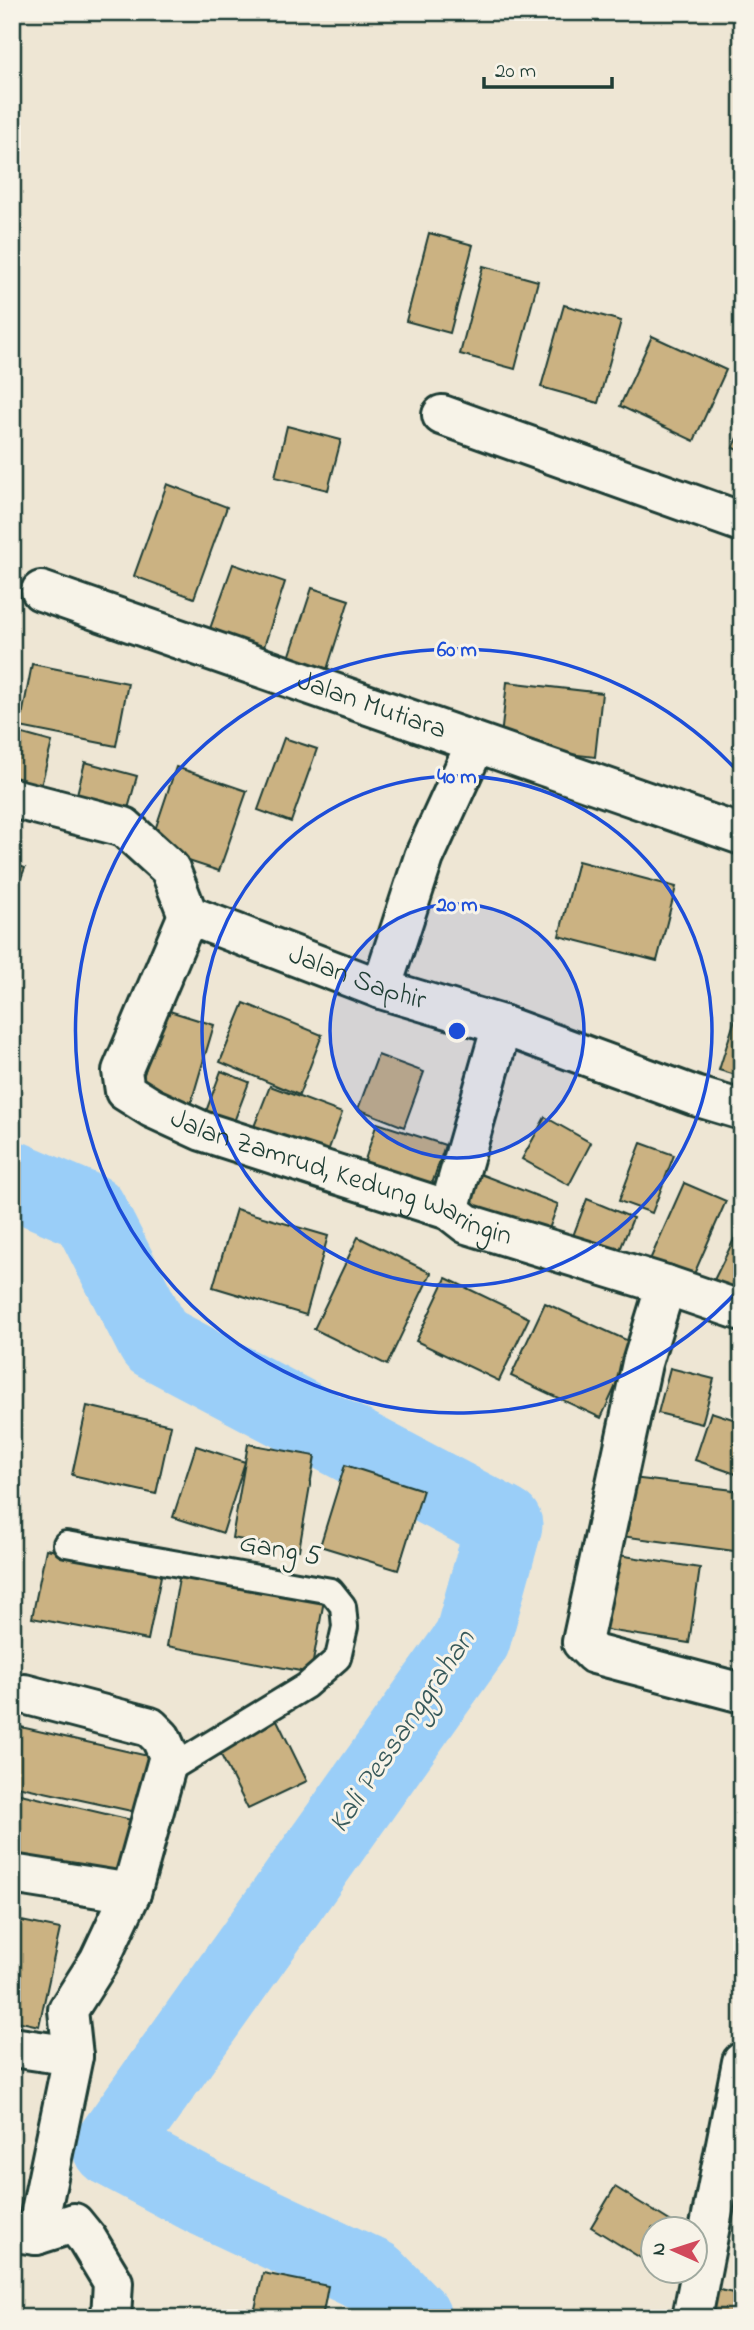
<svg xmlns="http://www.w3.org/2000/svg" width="754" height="2330" viewBox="0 0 754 2330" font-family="'Indie Flower',sans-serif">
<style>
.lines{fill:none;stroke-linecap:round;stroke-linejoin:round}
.river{stroke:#9acef8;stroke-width:77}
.building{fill:#cbb282;stroke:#1f3d34;stroke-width:2}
.lane-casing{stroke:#1f3d34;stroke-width:30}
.street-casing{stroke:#1f3d34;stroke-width:44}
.lane{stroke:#f7f3e8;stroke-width:24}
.street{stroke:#f7f3e8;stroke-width:38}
.ring{fill:none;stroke:#1d4ed8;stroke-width:3.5}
.labels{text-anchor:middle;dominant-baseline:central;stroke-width:6;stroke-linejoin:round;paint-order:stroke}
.street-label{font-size:28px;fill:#1f3d34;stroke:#f7f3e8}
.water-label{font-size:30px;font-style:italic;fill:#385a5b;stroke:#f7f3e8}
.centre{fill:#1d4ed8;stroke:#f7f3e8;stroke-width:3.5}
.ring-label{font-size:21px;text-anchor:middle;font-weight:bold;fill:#1d4ed8;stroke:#f7f3e8;stroke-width:6;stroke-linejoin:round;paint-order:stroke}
</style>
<rect width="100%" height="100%" fill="#eee6d4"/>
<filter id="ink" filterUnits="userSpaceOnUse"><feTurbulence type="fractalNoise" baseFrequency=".0143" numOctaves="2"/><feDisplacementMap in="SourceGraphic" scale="14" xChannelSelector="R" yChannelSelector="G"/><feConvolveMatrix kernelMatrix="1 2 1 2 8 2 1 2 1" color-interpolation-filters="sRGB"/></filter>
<g filter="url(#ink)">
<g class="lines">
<path class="river" d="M 12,1179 L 89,1212 L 155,1341 L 504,1525 L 472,1640 L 111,2148 L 205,2198 L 373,2277 L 413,2318"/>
</g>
<g class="building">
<path d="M 429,233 L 473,245 L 450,333 L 406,321 Z"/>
<path d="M 483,266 L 538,281 L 515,369 L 460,354 Z"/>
<path d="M 564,305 L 621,321 L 598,403 L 541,387 Z"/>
<path d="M 652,336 L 726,370 L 694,441 L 620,406 Z"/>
<path d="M 287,426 L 341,440 L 328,490 L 275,477 Z"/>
<path d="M 742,430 L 742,452 L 733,448 Z"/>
<path d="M 167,484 L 227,507 L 194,598 L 134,576 Z"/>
<path d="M 233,564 L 285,582 L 260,659 L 206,640 Z"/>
<path d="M 312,588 L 349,600 L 323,682 L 285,670 Z"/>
<path d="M 32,664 L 128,683 L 116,746 L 20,727 Z"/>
<path d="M 507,682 L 602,693 L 595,757 L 500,746 Z"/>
<path d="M 12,731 L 52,742 L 39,794 L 12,787 Z"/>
<path d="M 284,738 L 317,749 L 291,822 L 258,810 Z"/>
<path d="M 85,762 L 137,776 L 125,820 L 74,806 Z"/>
<path d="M 176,767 L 247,791 L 219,871 L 149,848 Z"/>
<path d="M 578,861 L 676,887 L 657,961 L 559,936 Z"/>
<path d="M 12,863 L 25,868 L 12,900 Z"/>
<path d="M 741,1000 L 742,1000 L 742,1077 L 719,1070 Z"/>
<path d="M 244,1003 L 322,1035 L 299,1095 L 220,1062 Z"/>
<path d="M 163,1009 L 214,1025 L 191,1103 L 140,1088 Z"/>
<path d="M 378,1055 L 424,1072 L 404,1127 L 358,1109 Z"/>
<path d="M 221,1071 L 249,1082 L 229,1135 L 201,1125 Z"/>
<path d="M 270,1086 L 342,1113 L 323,1165 L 250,1137 Z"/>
<path d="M 545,1117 L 591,1143 L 569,1185 L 522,1159 Z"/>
<path d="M 377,1123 L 445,1145 L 429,1193 L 361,1172 Z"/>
<path d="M 641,1143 L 674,1155 L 652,1213 L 619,1201 Z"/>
<path d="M 480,1174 L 558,1204 L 544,1243 L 466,1213 Z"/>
<path d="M 684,1183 L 726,1201 L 691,1281 L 649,1262 Z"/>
<path d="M 587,1199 L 633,1218 L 615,1262 L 570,1244 Z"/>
<path d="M 236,1209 L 328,1236 L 306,1315 L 213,1287 Z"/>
<path d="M 742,1223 L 742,1298 L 712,1284 Z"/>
<path d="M 358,1237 L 431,1273 L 387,1365 L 314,1329 Z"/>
<path d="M 446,1278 L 529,1318 L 499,1381 L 416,1341 Z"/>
<path d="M 545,1303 L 635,1344 L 601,1418 L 511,1376 Z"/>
<path d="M 670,1368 L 714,1379 L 702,1424 L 658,1413 Z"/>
<path d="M 87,1406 L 171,1425 L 156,1494 L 72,1475 Z"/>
<path d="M 711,1412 L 742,1422 L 742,1476 L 695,1460 Z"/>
<path d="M 248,1444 L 315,1456 L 299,1550 L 232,1538 Z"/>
<path d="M 196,1446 L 245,1462 L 223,1533 L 173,1517 Z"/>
<path d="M 345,1465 L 423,1490 L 398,1570 L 320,1546 Z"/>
<path d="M 632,1478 L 742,1491 L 742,1552 L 621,1536 Z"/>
<path d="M 46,1549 L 162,1571 L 148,1640 L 32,1618 Z"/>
<path d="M 606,1553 L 700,1568 L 689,1643 L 594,1628 Z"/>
<path d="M 180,1573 L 324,1600 L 311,1673 L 167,1646 Z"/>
<path d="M 276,1718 L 307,1781 L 248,1809 L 217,1747 Z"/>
<path d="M 12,1725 L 148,1756 L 136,1812 L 12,1785 Z"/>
<path d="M 12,1792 L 140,1822 L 120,1882 L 12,1856 Z"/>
<path d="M 12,1919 L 60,1929 L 39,2026 L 12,2020 Z"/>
<path d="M 615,2187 L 681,2228 L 652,2228 L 652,2265 L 591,2227 Z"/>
<path d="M 263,2273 L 328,2286 L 322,2318 L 253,2318 Z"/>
<path d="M 711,2288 L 742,2295 L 742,2318 L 704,2318 Z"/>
</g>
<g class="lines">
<defs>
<path id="lane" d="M 66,1544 L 331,1591 L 343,1606 L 345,1627 L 338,1658 L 306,1686 L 165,1772"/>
<g id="street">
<path d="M 442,415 L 742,522"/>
<path id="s1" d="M 41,591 L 742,835"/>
<path id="s2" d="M 12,798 L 124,827 L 170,869 L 188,915 L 381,989 L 502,1025 L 695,1096 L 742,1110"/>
<path id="s3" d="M 188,915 L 122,1071 L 125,1091 L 152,1108 L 202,1131 L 449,1210 L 467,1224 L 666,1285 L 742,1311"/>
<path d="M 381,989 L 424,857 L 476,743"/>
<path d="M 449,1210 L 502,1025"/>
<path d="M 666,1285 L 642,1363 L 582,1642 L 594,1654 L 742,1693"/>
<path d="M 24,1694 L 150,1727 L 161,1738 L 169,1756 L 131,1893 L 99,1961 L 68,2010 L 73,2056 L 36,2235"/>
<path d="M 12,1874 L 131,1893"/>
<path d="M 12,2047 L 73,2056"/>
<path d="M 14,2232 L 36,2235 L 74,2223 L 87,2239 L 113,2282 L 111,2318"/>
<path d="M 692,2318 L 742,2062"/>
</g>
</defs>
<use href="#lane" class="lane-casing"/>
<use href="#street" class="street-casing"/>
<use href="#lane" class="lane"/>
<use href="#street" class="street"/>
</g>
</g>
<circle cx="457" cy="1031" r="127" fill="#1d4ed8" fill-opacity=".12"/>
<g class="ring">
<circle cx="457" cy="1031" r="127"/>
<circle cx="457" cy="1031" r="255"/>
<path d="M741 1287A382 382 0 1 1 741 775"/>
</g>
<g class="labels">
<g class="street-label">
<text stroke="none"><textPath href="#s1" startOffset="350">Jalan Mutiara</textPath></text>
<text stroke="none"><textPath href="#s2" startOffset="408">Jalan Saphir</textPath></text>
<text stroke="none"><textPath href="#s3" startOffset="424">Jalan Zamrud, Kedung Waringin</textPath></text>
<text transform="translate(280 1551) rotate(10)">Gang 5</text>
</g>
<g class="water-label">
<text transform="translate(403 1732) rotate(-56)">Kali Pessanggrahan</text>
</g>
</g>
<circle cx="457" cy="1031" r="10" class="centre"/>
<g class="ring-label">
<text x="457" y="656">60 m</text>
<text x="457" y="783">40 m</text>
<text x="457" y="911">20 m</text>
</g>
<rect width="754" height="2330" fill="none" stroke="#f7f3e8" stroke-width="42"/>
<rect x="21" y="21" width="712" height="2288" fill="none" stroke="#1f3d34" stroke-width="2.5" filter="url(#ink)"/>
<g transform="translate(674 2250) rotate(273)"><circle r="33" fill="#f7f3e8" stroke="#a1aaa0" stroke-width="2"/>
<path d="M0-5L12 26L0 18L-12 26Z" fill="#d1495b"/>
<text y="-10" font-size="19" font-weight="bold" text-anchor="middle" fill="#1f3d34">N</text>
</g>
<path d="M484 77v10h128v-10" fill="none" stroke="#1f3d34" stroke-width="3.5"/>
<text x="495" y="77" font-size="21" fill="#1f3d34" stroke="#f7f3e8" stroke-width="5" paint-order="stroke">20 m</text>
</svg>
